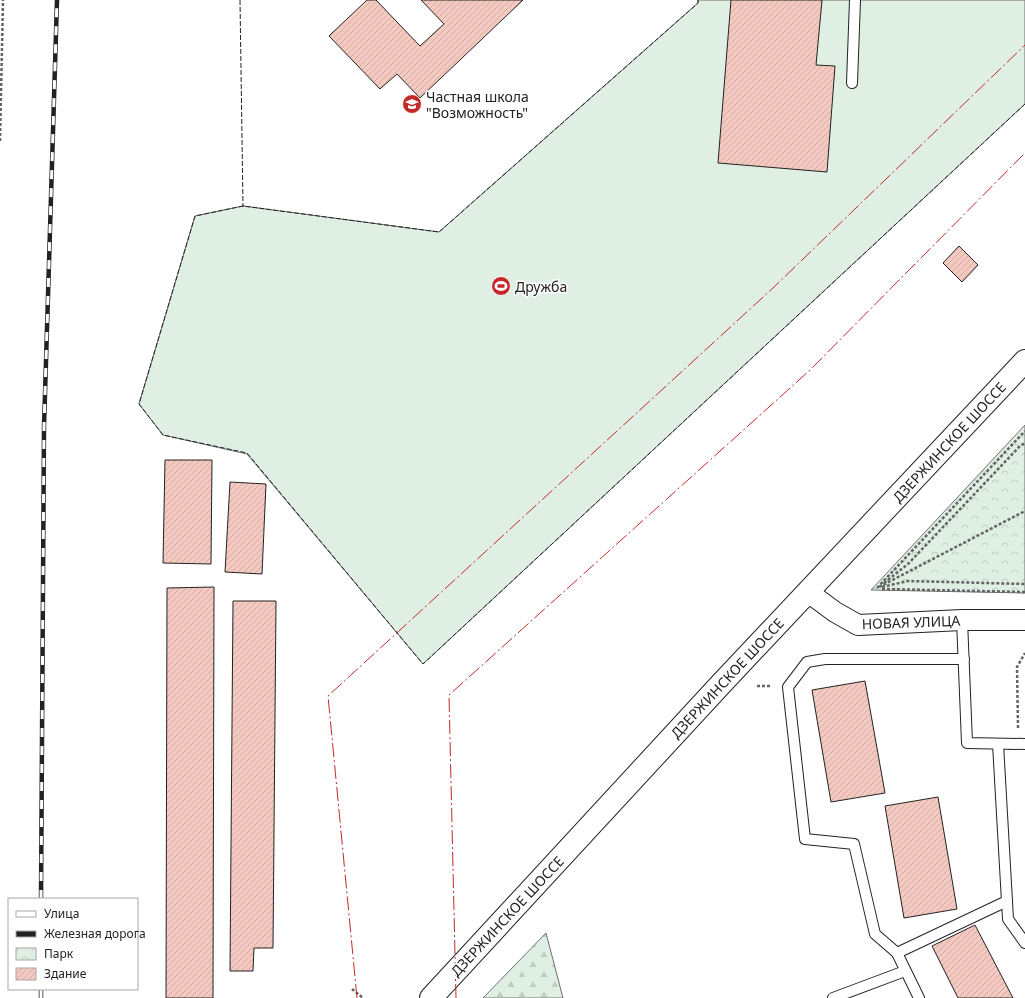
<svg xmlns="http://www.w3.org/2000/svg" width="1025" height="998" viewBox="0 0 1025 998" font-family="'Noto Sans',sans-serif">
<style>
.forest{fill:url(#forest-firs);stroke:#6f6f6f}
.park{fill:url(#park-crowns);stroke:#6f6f6f}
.garden{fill:#e0efe3;stroke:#6f6f6f}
.building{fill:url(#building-hatch);stroke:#222}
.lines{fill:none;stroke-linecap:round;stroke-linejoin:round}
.lane-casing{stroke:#222;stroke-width:12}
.street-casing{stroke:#222;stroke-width:22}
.secondary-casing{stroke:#222;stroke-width:24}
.path{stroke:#646464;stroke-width:2.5;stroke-dasharray:3 2;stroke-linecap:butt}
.lane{stroke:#fff;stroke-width:10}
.street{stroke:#fff;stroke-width:20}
.secondary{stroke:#fff;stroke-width:22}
.rail-casing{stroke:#222;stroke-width:4.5}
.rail{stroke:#fff;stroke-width:3;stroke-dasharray:9;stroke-linecap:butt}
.fence{stroke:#222;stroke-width:1;stroke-dasharray:5 2;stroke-linecap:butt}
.power{stroke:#c62828;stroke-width:1;stroke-dasharray:14 3 2 3;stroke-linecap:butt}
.labels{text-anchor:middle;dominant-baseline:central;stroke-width:3;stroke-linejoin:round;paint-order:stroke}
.poi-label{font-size:14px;fill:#222;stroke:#fff;text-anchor:start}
.street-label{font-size:14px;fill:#222;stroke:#fff}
</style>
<defs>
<pattern id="forest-firs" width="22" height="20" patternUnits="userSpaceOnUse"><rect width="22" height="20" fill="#e0efe3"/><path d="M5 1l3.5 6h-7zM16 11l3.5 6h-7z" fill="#c0cdc2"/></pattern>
<pattern id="park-crowns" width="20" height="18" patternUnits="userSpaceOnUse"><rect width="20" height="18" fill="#e0efe3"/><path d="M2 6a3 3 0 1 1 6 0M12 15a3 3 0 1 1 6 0" fill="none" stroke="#c0cdc2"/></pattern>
<pattern id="building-hatch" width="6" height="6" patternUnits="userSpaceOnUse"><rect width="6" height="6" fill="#f3c9c0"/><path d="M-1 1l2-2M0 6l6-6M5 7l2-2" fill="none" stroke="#d0aca5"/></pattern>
</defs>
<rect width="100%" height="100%" fill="#fff"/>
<path class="forest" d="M 546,933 L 563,998 L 483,998 Z"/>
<path class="park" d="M 1025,425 L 1025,593 L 871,590 Z"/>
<path class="garden" d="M 698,0 L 1025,0 L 1025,104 L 423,664 L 247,454 L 163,435 L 139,404 L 195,216 L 243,206 L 439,232 L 698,3 Z"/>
<g class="building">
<path d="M 367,0 L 376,0 L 420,46 L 444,24 L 421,0 L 523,0 L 420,98 L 397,74 L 380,89 L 329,36 Z"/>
<path d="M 731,0 L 822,0 L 816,65 L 835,66 L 827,172 L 718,163 Z"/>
<path d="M 959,246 L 978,265 L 962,282 L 943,263 Z"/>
<path d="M 165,460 L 212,460 L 211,564 L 163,563 Z"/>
<path d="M 230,482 L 266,484 L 262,574 L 225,572 Z"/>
<path d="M 214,587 L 213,998 L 166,998 L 167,588 Z"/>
<path d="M 233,601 L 276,601 L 273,948 L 254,948 L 253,971 L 230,971 Z"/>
<path d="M 865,681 L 885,793 L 831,802 L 812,690 Z"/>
<path d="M 938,797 L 957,909 L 904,918 L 885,806 Z"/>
<path d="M 975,925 L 1013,998 L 958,998 L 932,946 Z"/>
</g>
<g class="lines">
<defs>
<g id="lane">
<path d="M 852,83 L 855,0"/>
<path d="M 962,620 L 967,743 L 1025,744"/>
<path d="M 998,744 L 1008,919 L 1025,943"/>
<path d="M 897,953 L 1007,901"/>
<path d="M 833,998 L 905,971"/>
<path d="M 919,998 L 897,953 L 875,934 L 854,844 L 805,839 L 788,687 L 807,662 L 825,659 L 964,659"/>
</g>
<path id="street" d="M 808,592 L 835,612 L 858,625 L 962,620 L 1025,620"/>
<path id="secondary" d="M 431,998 L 721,684 L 1025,361"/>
</defs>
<use href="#lane" class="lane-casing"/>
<use href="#street" class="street-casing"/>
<use href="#secondary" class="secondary-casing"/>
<g class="path">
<path d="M 0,141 L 3,0"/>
<path d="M 884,583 L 908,564 L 1020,446 L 1025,443"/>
<path d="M 879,587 L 1025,511"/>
<path d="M 882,587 L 908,581 L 1025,584"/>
<path d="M 877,588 L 1025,431"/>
<path d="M 882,589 L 1025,592"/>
<path d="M 757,686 L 772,686"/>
<path d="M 1018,728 L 1017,667 L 1025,653"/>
<path d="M 352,989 L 363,998"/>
</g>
<use href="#lane" class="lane"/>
<use href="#street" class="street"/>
<use href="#secondary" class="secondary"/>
<defs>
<g id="rail">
<path d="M 41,899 L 44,427 L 57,0"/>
<path d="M 41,989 L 41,998"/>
</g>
</defs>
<use href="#rail" class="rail-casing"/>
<use href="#rail" class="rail"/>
<g class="fence">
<path d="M 240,0 L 243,206 L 244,206"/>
<path d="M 698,0 L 698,3 L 439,232 L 243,206 L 195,216 L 139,404 L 163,435 L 247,453 L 423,664 L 1025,104"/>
</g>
<g class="power">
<path d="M 357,998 L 328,696 L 773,288 L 1025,45"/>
<path d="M 456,998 L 449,695 L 809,371 L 1025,153"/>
</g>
</g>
<defs>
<symbol id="school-disc" viewBox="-11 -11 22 22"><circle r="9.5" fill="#c62828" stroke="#fff"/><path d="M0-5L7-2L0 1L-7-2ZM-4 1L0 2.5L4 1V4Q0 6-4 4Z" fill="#fff"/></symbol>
<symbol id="stadium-disc" viewBox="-11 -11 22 22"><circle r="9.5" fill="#c62828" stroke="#fff"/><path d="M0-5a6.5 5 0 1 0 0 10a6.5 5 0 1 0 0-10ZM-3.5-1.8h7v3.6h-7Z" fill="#fff"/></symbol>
</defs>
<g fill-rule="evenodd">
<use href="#school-disc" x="401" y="93" width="22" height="22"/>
<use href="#stadium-disc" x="490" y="275" width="22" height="22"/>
</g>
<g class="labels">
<g class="poi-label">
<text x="426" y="96">Частная школа<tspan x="426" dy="16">"Возможность"</tspan></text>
<text x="515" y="286">Дружба</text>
</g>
<g class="street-label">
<text transform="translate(949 442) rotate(-47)">ДЗЕРЖИНСКОЕ ШОССЕ</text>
<text transform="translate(911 622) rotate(-2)">НОВАЯ УЛИЦА</text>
<text transform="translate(727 678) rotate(-47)">ДЗЕРЖИНСКОЕ ШОССЕ</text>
<text transform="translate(507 916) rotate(-47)">ДЗЕРЖИНСКОЕ ШОССЕ</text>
</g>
</g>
<rect x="8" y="898" width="130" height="92" fill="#ffffff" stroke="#a7a7a7"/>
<rect x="16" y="911" width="20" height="6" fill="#ffffff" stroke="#a7a7a7"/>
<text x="44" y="918" font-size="12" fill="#222222">Улица</text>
<rect x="16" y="931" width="20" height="6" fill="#222222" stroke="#a7a7a7"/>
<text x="44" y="938" font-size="12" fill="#222222">Железная дорога</text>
<rect x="16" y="948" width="20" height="12" fill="url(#park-crowns)" stroke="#a7a7a7"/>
<text x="44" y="958" font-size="12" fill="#222222">Парк</text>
<rect x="16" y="968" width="20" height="12" fill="url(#building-hatch)" stroke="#a7a7a7"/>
<text x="44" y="978" font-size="12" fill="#222222">Здание</text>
</svg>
